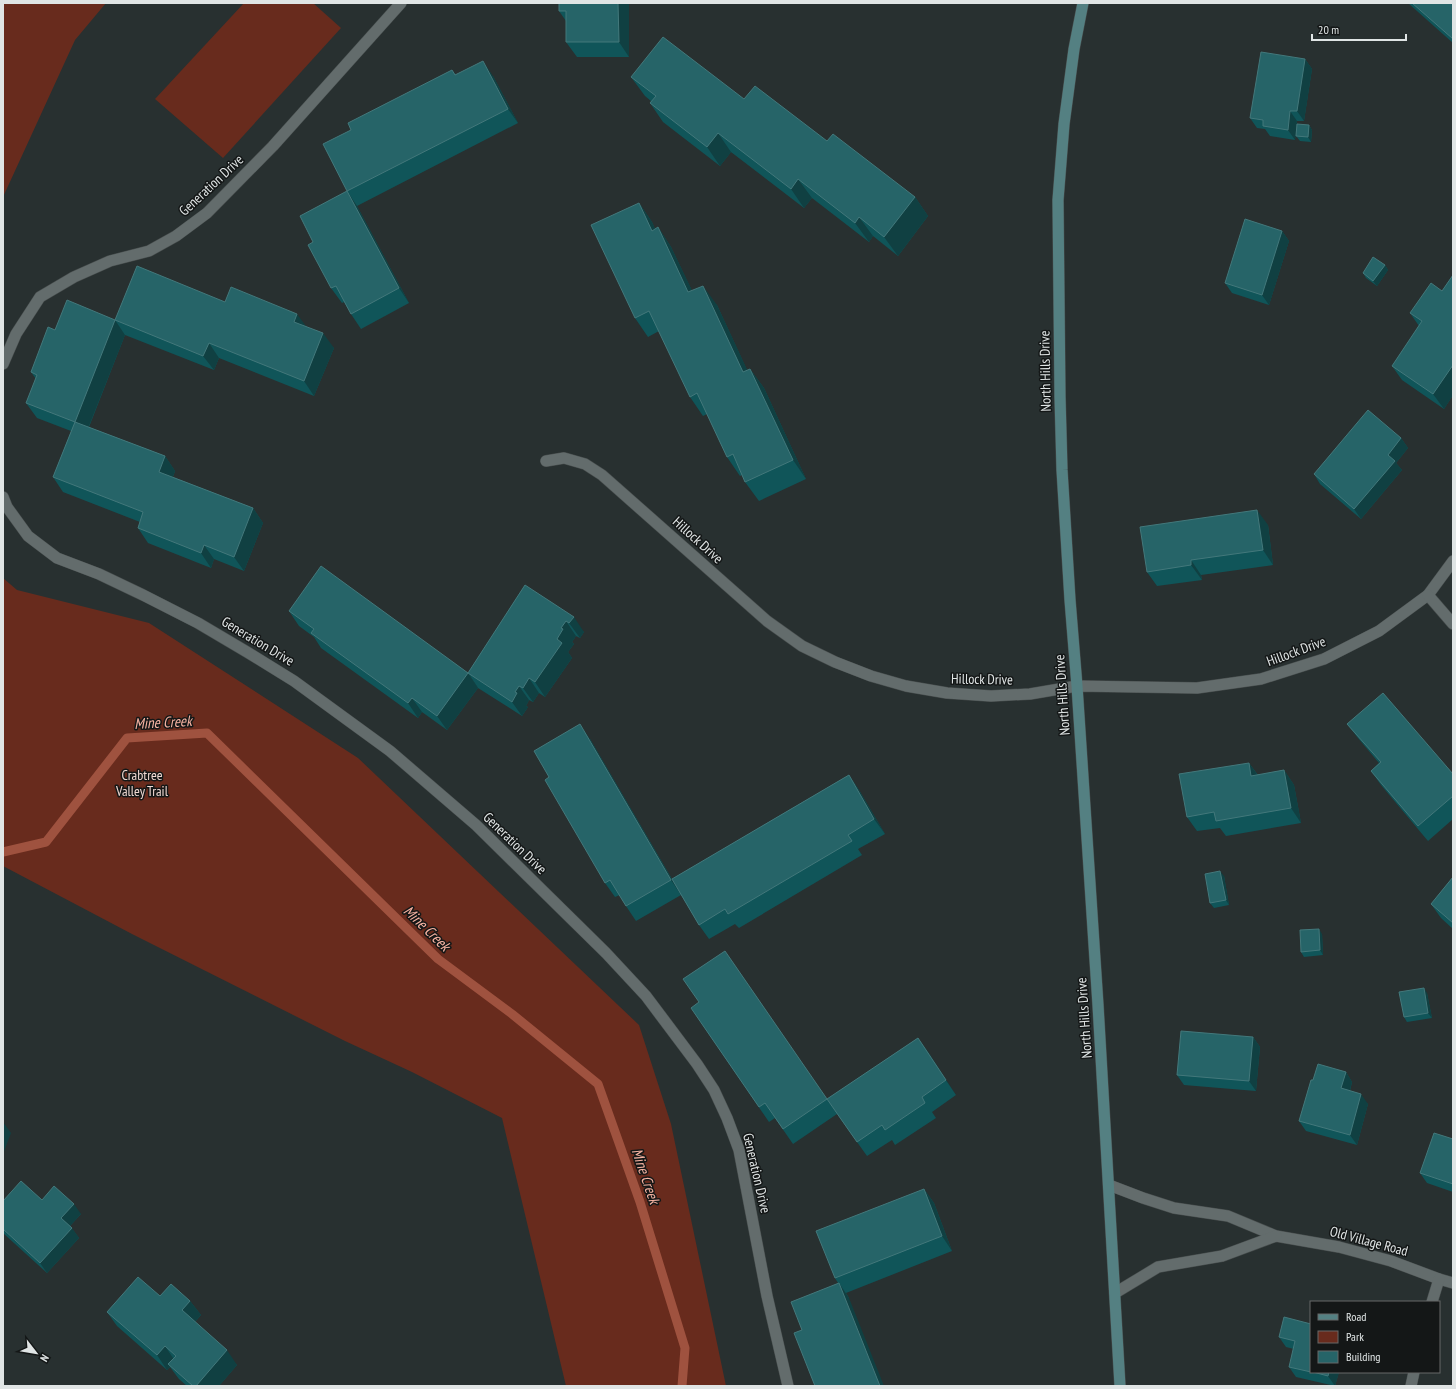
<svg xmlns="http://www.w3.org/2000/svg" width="1456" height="1389" viewBox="0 0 1456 1389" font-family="'PT Sans Narrow',sans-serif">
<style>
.green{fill:#682b1d}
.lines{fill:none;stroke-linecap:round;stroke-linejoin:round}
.stream{stroke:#9f523f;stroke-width:9}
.minor-casing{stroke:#474d4d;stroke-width:12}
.secondary-casing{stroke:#474d4d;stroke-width:12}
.minor{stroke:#636c6c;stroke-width:11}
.secondary{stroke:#548082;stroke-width:11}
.wall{fill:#105559}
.shaded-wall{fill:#104042}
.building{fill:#266468;stroke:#43787b}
.labels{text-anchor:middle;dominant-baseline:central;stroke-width:3;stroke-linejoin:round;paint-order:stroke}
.street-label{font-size:14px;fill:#e0e5e5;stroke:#141717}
.park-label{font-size:14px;fill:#f0d9d3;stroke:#141717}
.water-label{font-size:15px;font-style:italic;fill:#f6b3a2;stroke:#141717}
</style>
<rect width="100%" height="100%" fill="#283030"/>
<g class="green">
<path d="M 3,3 L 106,3 L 75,40 L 3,197 Z"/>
<path d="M 244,3 L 313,3 L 341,28 L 223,158 L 155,99 Z"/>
<path d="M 3,578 L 17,590 L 149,623 L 358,758 L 639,1025 L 671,1124 L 726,1386 L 566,1386 L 502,1118 L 412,1072 L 345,1041 L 132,934 L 3,866 Z"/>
</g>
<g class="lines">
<path class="stream" d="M 3,852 L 46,842 L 127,738 L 207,733 L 438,959 L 512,1014 L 598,1084 L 640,1202 L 685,1348 L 682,1386"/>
<defs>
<g id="minor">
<path d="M 3,364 L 16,334 L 40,297 L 74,277 L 110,261 L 149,251 L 176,236 L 207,213 L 273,146 L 401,3"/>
<path d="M 546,461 L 564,458 L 585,464 L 602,475 L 767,621 L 802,646 L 835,662 L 871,676 L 906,686 L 947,693 L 991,696 L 1030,694 L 1077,686 L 1197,688 L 1261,679 L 1324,659 L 1379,631 L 1428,595 L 1453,561"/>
<path d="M 3,497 L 7,507 L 28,536 L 57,558 L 99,574 L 143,595 L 198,623 L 247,652 L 294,681 L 390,751 L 476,825 L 606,953 L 646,996 L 697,1064 L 714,1090 L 727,1118 L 739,1150 L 767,1296 L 788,1386"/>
<path d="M 1428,595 L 1453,624"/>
<path d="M 1109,1185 L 1143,1198 L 1174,1208 L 1228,1216 L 1276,1236 L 1339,1247 L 1391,1261 L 1439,1279 L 1453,1283"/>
<path d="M 1115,1293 L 1158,1267 L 1222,1256 L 1276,1236"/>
<path d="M 1432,1302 L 1439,1279"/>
<path d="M 1411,1386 L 1414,1372"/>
</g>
<path id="secondary" d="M 1083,3 L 1074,49 L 1064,124 L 1058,200 L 1060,397 L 1062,470 L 1070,600 L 1077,686 L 1098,1005 L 1120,1386"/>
</defs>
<use href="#minor" class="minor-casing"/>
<use href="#secondary" class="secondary-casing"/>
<use href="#minor" class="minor"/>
<use href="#secondary" class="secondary"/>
</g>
<g class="wall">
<path d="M 559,3 L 629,3 L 629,57 L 577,57 L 566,42 L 566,21 L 559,11 Z"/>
<path d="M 1408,3 L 1453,3 L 1453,43 Z"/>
<path d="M 1305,59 L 1312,69 L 1304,121 L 1297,121 L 1295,140 L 1270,136 L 1265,129 L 1257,128 L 1250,118 Z"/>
<path d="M 452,70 L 456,75 L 493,76 L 518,123 L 357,206 L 409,303 L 361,329 L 351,314 L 344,302 L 342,303 L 331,288 L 347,191 L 351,130 Z"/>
<path d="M 631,77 L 744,99 L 827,141 L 915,197 L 928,216 L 898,256 L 873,236 L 869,242 L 812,198 L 804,208 L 731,152 L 720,166 L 663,122 L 650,103 L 651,101 L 645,96 Z"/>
<path d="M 1309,125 L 1312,130 L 1311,142 L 1300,141 L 1296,136 Z"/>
<path d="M 639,203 L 652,222 L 655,229 L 658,227 L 671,247 L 692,291 L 717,305 L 747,370 L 750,369 L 764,388 L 806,479 L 759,501 L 745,482 L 742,475 L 740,476 L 727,457 L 707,414 L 703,416 L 690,397 L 659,331 L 648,337 L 635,318 Z"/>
<path d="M 1282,231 L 1289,241 L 1269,305 L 1232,293 L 1225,283 Z"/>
<path d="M 1385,265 L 1388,270 L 1377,286 L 1366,278 L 1363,273 Z"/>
<path d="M 1453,275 L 1453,395 L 1444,409 L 1402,380 L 1392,366 L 1419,326 L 1410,313 L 1442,291 Z"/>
<path d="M 225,302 L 306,326 L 334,348 L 314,396 L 219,358 L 214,370 L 125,335 L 89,427 L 165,456 L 175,471 L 173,477 L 253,508 L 263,523 L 244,571 L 214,559 L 211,568 L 148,543 L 138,528 L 140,522 L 63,492 L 53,477 L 71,431 L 37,418 L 26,403 L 36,379 L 31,372 L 55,330 Z"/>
<path d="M 1401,438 L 1408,448 L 1396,463 L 1402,470 L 1361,519 L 1320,484 L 1314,474 Z"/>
<path d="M 1268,525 L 1273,565 L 1201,575 L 1202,580 L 1157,586 L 1147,572 Z"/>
<path d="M 525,585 L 584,632 L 580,638 L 576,636 L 572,642 L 574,644 L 568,652 L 572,658 L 545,697 L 539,693 L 533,702 L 529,700 L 526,706 L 528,707 L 522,716 L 478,688 L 468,673 Z"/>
<path d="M 289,611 L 468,673 L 478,688 L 447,730 L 422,712 L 418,718 L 321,648 L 314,637 L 299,626 Z"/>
<path d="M 1347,724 L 1453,774 L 1453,819 L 1428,841 L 1381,785 L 1371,771 L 1379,763 L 1358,738 Z"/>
<path d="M 590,739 L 672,879 L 849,775 L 859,790 L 885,834 L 858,849 L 862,855 L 739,928 L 735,924 L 709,939 L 699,925 L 681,895 L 636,921 L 626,906 L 620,895 L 615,897 L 605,883 L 549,777 Z"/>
<path d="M 1249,763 L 1258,775 L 1284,770 L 1294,785 L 1301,823 L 1226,836 L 1220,828 L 1197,831 L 1187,817 Z"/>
<path d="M 1224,876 L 1229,905 L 1214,908 L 1210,903 Z"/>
<path d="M 1453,877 L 1453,929 L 1441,918 L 1431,904 Z"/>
<path d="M 1322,934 L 1323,955 L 1304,957 L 1301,952 Z"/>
<path d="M 1427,993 L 1432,1018 L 1407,1022 L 1404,1017 Z"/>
<path d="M 691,1008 L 827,1099 L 918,1038 L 956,1095 L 932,1112 L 936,1118 L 895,1145 L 892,1140 L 867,1156 L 837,1114 L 793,1144 L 775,1118 L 769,1122 Z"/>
<path d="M 1253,1037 L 1260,1047 L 1256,1091 L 1184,1085 L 1177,1075 Z"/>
<path d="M 1346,1072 L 1352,1082 L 1350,1091 L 1368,1104 L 1357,1145 L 1306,1131 L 1299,1121 L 1313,1080 Z"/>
<path d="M 1453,1139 L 1453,1192 L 1427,1183 L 1420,1173 Z"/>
<path d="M 924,1189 L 934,1203 L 952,1251 L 846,1293 L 849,1298 L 802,1330 L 838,1283 L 835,1278 Z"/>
<path d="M 42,1200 L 81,1214 L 70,1226 L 79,1238 L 47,1273 L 3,1233 L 3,1201 Z"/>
<path d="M 160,1296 L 190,1301 L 201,1315 L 195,1322 L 237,1365 L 219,1386 L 187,1386 L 179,1379 L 170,1367 L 167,1370 L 117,1326 L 107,1312 Z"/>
<path d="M 1311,1324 L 1311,1372 L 1339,1372 L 1335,1386 L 1296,1377 L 1289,1367 L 1294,1349 L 1286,1347 L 1279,1337 Z"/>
</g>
<g class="shaded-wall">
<path d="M 618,3 L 629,3 L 629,57 L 619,42 Z"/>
<path d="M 1305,59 L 1312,69 L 1304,121 L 1297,111 Z"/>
<path d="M 483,61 L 493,76 L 518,123 L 508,109 Z"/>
<path d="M 1290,111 L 1297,121 L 1295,140 L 1288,130 Z"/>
<path d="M 1309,125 L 1312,130 L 1311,142 L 1308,137 Z"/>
<path d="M 718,133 L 731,152 L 720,166 L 707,147 Z"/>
<path d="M 798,179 L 812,198 L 804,208 L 791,189 Z"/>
<path d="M 347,191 L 357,206 L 409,303 L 399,288 Z"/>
<path d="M 915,197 L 928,216 L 898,256 L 884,237 Z"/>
<path d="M 639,203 L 652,222 L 665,250 L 652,231 Z"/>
<path d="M 859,217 L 873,236 L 869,242 L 855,223 Z"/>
<path d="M 658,227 L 671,247 L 702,311 L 688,292 Z"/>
<path d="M 1282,231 L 1289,241 L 1269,305 L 1262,295 Z"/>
<path d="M 1385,265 L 1388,270 L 1377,286 L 1373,281 Z"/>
<path d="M 703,286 L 717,305 L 757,391 L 743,372 Z"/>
<path d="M 297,314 L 308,329 L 294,322 Z"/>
<path d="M 115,320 L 125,335 L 85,436 L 75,422 Z"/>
<path d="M 323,333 L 334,348 L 314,396 L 304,381 Z"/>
<path d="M 209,343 L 219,358 L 214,370 L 203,356 Z"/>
<path d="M 1453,365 L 1453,395 L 1444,409 L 1433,394 Z"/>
<path d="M 750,369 L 764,388 L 806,479 L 793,460 Z"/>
<path d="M 1401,438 L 1408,448 L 1396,463 L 1402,470 L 1361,519 L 1354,509 L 1388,455 Z"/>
<path d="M 165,456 L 175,471 L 169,487 L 159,472 Z"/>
<path d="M 253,508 L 263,523 L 244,571 L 234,557 Z"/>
<path d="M 1257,510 L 1268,525 L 1273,565 L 1263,550 Z"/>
<path d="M 204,545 L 214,559 L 211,568 L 201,553 Z"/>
<path d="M 1191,560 L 1201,575 L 1202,580 L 1191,565 Z"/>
<path d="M 574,617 L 584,632 L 580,638 L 569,623 Z"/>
<path d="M 566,621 L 576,636 L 572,642 L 574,644 L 568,652 L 572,658 L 545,697 L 535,682 L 557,639 L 561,628 Z"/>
<path d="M 468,673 L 478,688 L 447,730 L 437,716 Z"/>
<path d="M 529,678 L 539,693 L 533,702 L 523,688 Z"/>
<path d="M 519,686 L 529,700 L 526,706 L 528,707 L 522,716 L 512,702 L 515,692 Z"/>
<path d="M 412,698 L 422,712 L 418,718 L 408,703 Z"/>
<path d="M 580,724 L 590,739 L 681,895 L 671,880 Z"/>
<path d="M 1249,763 L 1259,777 L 1251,776 Z"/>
<path d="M 1284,770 L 1294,785 L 1301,823 L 1291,808 Z"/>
<path d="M 849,775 L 859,790 L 885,834 L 874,819 Z"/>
<path d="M 1220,871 L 1224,876 L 1229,905 L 1226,900 Z"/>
<path d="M 1319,929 L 1322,934 L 1323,955 L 1320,950 Z"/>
<path d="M 1424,988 L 1427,993 L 1432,1018 L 1428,1013 Z"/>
<path d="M 1253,1037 L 1260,1047 L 1256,1091 L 1249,1081 Z"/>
<path d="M 918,1038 L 929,1053 L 956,1095 Z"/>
<path d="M 1346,1072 L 1352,1082 L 1348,1098 L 1341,1088 Z"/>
<path d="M 1361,1094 L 1368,1104 L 1357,1145 L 1350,1135 Z"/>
<path d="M 3,1122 L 11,1133 L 3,1154 Z"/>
<path d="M 924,1189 L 934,1203 L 952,1251 L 942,1236 Z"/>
<path d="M 74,1204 L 81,1214 L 68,1228 L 61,1218 Z"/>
<path d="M 72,1228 L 79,1238 L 47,1273 L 40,1263 Z"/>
<path d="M 839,1283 L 849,1298 L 884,1386 L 880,1386 Z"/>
<path d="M 190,1301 L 201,1315 L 192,1325 L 182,1310 Z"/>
<path d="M 165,1346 L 175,1361 L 168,1364 L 170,1367 L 167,1370 L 157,1355 Z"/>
<path d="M 227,1350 L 237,1365 L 219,1386 L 196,1386 Z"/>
<path d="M 1329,1372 L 1339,1372 L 1335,1386 L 1328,1376 Z"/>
</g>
<g class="building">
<path d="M 559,3 L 618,3 L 619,42 L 566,42 L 566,11 L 559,11 Z"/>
<path d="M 1412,3 L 1453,3 L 1453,39 Z"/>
<path d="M 663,37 L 744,99 L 755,86 L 827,141 L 833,134 L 915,197 L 884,237 L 859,217 L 855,223 L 798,179 L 791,189 L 718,133 L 707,147 L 650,103 L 656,96 L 631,77 Z"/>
<path d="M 1261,52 L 1305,59 L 1297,111 L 1290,111 L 1288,130 L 1263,126 L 1263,120 L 1250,118 Z"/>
<path d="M 483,61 L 508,109 L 347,191 L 323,144 L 351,130 L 348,123 L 452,70 L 455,75 Z"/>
<path d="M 1297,124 L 1309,125 L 1308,137 L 1296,136 Z"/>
<path d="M 347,191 L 399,288 L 351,314 L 336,286 L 331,288 L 308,245 L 313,242 L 300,216 Z"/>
<path d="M 639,203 L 652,231 L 658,227 L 688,292 L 703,286 L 743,372 L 750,369 L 793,460 L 745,482 L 733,454 L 727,457 L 697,393 L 690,397 L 649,311 L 635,318 L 591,225 Z"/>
<path d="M 1245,219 L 1282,231 L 1262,295 L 1225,283 Z"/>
<path d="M 1373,257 L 1385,265 L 1373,281 L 1363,273 Z"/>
<path d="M 137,266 L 225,302 L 231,287 L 297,314 L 294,322 L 323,333 L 304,381 L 209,343 L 203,356 L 115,320 Z"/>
<path d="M 1453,275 L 1453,365 L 1433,394 L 1392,366 L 1422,321 L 1410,313 L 1431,283 L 1442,291 Z"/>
<path d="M 67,300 L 115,320 L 75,422 L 26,403 L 37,375 L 31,372 L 48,327 L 55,330 Z"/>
<path d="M 1368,410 L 1401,438 L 1388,455 L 1395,461 L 1354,509 L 1314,474 Z"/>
<path d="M 75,422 L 165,456 L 159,472 L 253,508 L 234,557 L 204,545 L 201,553 L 138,528 L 143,512 L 53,477 Z"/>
<path d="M 1257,510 L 1263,550 L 1191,560 L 1191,565 L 1147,572 L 1140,527 Z"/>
<path d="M 321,566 L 468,673 L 437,716 L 412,698 L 408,703 L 311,633 L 314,629 L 289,611 Z"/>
<path d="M 525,585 L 574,617 L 569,623 L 566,621 L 561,628 L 563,629 L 557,639 L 562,643 L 535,682 L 529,678 L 523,688 L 519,686 L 515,692 L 517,693 L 512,702 L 468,673 Z"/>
<path d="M 1383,693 L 1453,774 L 1453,796 L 1418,826 L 1371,771 L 1381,762 L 1347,724 Z"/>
<path d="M 580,724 L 671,880 L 626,906 L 610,880 L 605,883 L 545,780 L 549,777 L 534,751 Z"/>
<path d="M 1249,763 L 1251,776 L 1284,770 L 1291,808 L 1216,821 L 1214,812 L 1187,817 L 1179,774 Z"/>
<path d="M 849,775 L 874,819 L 848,835 L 852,841 L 728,914 L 725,909 L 699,925 L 672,879 Z"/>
<path d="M 1220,871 L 1226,900 L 1210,903 L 1205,874 Z"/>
<path d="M 1453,877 L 1453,923 L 1431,904 Z"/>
<path d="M 1319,929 L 1320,950 L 1301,952 L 1300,930 Z"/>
<path d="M 725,951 L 827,1099 L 783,1129 L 765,1103 L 759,1107 L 691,1008 L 699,1002 L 683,979 Z"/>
<path d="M 1424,988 L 1428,1013 L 1404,1017 L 1399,992 Z"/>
<path d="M 1181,1031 L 1253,1037 L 1249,1081 L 1177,1075 Z"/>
<path d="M 918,1038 L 946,1080 L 922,1097 L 925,1103 L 885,1130 L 882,1125 L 857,1142 L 827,1099 Z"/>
<path d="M 1318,1064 L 1346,1072 L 1341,1088 L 1361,1094 L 1350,1135 L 1299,1121 L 1311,1080 L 1313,1080 Z"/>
<path d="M 1434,1133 L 1453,1139 L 1453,1184 L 1420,1173 Z"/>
<path d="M 21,1181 L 42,1200 L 54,1186 L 74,1204 L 61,1218 L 72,1228 L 40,1263 L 3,1229 L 3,1201 Z"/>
<path d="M 924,1189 L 942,1236 L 835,1278 L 816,1231 Z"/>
<path d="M 138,1277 L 160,1296 L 171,1284 L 190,1301 L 182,1310 L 227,1350 L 196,1386 L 193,1386 L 168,1364 L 176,1356 L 165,1346 L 157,1355 L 107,1312 Z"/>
<path d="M 839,1283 L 880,1386 L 815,1386 L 794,1333 L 802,1330 L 791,1302 Z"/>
<path d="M 1284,1317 L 1311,1324 L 1311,1372 L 1289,1367 L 1295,1341 L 1279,1337 Z"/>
<path d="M 1313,1372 L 1329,1372 L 1328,1376 Z"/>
</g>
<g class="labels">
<g class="street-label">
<text transform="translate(211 185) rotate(-43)">Generation Drive</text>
<text transform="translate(1045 371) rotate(-91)">North Hills Drive</text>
<text transform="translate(698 540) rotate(42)">Hillock Drive</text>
<text transform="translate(258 641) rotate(31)">Generation Drive</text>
<text transform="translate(1296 651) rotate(-20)">Hillock Drive</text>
<text transform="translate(982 679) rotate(1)">Hillock Drive</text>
<text transform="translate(1062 695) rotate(-94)">North Hills Drive</text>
<text transform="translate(515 843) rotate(44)">Generation Drive</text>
<text transform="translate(1084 1018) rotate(-94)">North Hills Drive</text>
<text transform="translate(757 1173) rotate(77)">Generation Drive</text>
<text transform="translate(1369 1241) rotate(15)">Old Village Road</text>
</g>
<g class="park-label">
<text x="142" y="775">Crabtree<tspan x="142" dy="16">Valley Trail</tspan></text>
</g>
<g class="water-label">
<text transform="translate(163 722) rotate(-3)">Mine Creek</text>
<text transform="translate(427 928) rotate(44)">Mine Creek</text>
<text transform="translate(646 1176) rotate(71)">Mine Creek</text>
</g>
</g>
<rect width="1456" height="1389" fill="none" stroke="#e0e5e5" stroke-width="8"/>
<rect x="1310" y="1301" width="130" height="72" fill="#141717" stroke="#666969"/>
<rect x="1318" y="1314" width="20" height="6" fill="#548082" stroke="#666969"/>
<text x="1346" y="1321" font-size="12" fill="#e0e5e5">Road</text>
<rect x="1318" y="1331" width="20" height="12" fill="#682b1d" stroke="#666969"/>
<text x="1346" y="1341" font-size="12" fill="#e0e5e5">Park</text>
<rect x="1318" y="1351" width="20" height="12" fill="#266468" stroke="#666969"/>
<text x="1346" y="1361" font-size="12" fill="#e0e5e5">Building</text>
<g transform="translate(36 1353) rotate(121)" stroke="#141717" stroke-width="3" paint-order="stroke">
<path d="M0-3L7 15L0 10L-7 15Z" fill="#e0e5e5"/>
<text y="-6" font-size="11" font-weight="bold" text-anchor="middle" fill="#e0e5e5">N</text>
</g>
<path d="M1312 34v6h94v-6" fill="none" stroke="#e0e5e5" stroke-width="2"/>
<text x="1318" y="34" font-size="12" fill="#e0e5e5" stroke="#141717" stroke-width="3" paint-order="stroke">20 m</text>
</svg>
